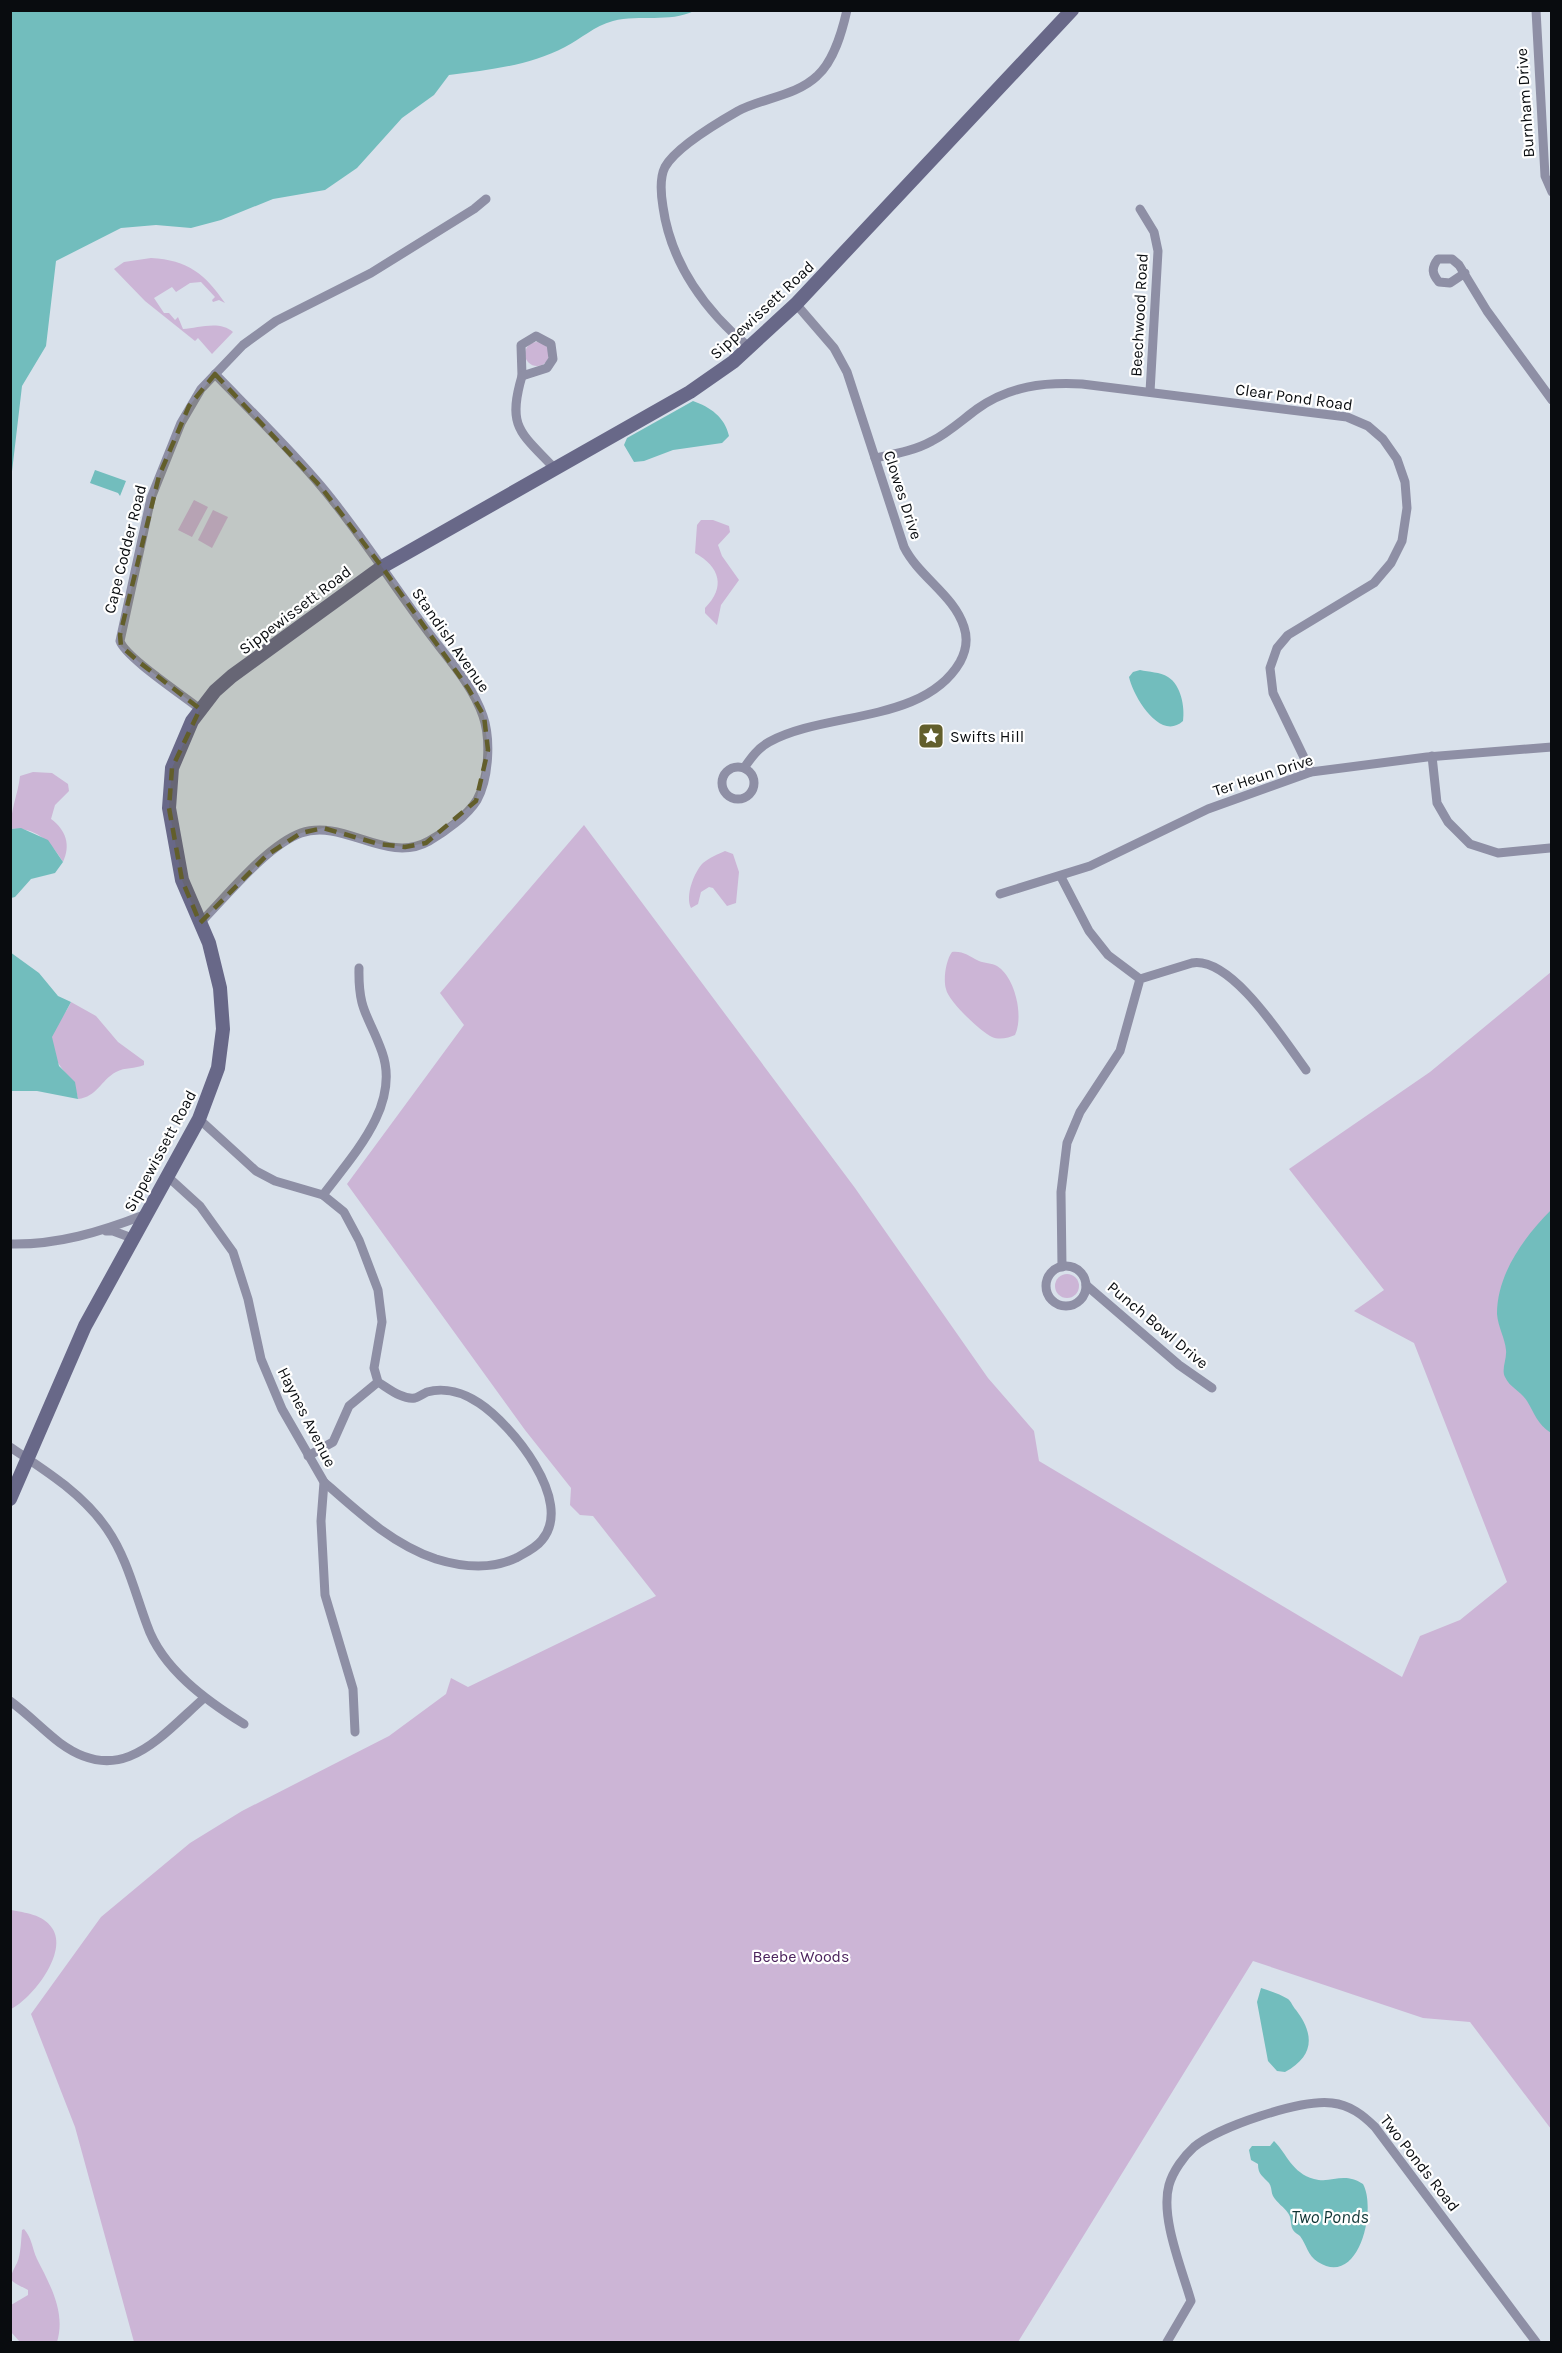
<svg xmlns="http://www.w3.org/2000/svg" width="1562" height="2353" viewBox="0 0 1562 2353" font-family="Karla,sans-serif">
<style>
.green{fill:#ccb5d6}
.water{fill:#72bdbd}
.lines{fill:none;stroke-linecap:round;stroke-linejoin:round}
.minor{stroke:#8e8fa5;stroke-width:9}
.secondary{stroke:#686888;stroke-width:14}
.marked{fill:#625e2b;fill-opacity:0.2;stroke:#625e2b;stroke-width:4.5;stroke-dasharray:12 8;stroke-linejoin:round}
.labels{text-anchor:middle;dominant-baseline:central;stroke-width:4.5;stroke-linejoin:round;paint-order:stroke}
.street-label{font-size:16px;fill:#090c0f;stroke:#fff}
.poi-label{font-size:16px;fill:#090c0f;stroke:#fff;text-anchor:start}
.park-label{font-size:16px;fill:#4c245d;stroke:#fff}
.water-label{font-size:18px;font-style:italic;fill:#113636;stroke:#fff}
</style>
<rect width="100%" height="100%" fill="#d9e1eb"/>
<g class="green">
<path d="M 151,258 C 188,260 205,274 225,303 L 219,300 L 213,302 L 212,300 L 215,297 L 201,282 L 190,283 L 176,292 L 172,287 L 154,298 L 164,313 L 169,313 L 175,320 L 178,317 L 183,329 C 198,328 220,320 233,332 L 212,354 L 198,338 L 195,341 L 145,301 L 114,269 L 124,262 Z"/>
<circle cx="537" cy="354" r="12"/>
<path d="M 194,500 L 208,507 L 192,537 L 178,530 Z"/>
<path d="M 213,510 L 228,517 L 212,548 L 198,540 Z"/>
<path d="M 701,520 L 713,520 L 729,526 L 730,532 L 718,545 L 722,556 L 739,580 L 721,605 L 717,625 L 705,613 L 705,608 C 726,587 720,567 695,553 L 697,525 Z"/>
<path d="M 33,772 L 52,773 L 68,784 L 69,791 L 55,805 L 51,819 C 66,830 71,845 63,862 C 51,842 36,827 11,829 C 10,810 18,795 20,776 Z"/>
<path d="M 584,825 L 855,1188 L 988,1378 L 1034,1431 L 1039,1461 L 1402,1677 L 1420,1636 L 1460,1620 L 1507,1582 L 1414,1343 L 1354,1311 L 1384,1290 L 1289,1169 L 1430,1072 L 1551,972 L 1551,2129 L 1470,2022 L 1423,2018 L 1253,1961 L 1018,2342 L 134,2342 L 75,2127 L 31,2014 L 101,1917 L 190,1843 L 242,1811 L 389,1736 L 446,1694 L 451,1678 L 468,1687 L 656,1596 L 593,1516 L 580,1515 L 570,1505 L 571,1488 L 525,1430 L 347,1184 L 464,1025 L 440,993 Z"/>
<path d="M 725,851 L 733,854 L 739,872 L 736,903 L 727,906 L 713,888 L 709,887 L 701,892 L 698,904 L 691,908 C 685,896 694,872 703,863 C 709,858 718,854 725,851 Z"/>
<path d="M 952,952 C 964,951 968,956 979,961 C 984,963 992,963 997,966 C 1015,977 1024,1016 1015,1035 C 1009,1038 999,1040 992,1037 C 981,1032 948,1001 946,989 C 943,979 946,960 952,952 Z"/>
<path d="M 71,1002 L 96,1016 L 118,1042 L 144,1061 L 144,1065 C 135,1069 125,1067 116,1072 C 101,1080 97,1097 78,1099 C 76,1076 45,1061 52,1035 C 56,1023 66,1014 71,1002 Z"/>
<circle cx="1067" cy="1286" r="12"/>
<path d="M 11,1910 C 25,1913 43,1914 52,1928 C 69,1952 32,1999 11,2009 Z"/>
<path d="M 24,2229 C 32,2238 32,2248 37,2259 C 50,2285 66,2312 57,2342 L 20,2342 L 11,2332 L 11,2305 L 28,2295 L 28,2290 C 9,2280 7,2282 17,2263 C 21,2254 21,2240 22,2230 Z"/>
</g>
<g class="water">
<path d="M 11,10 L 694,10 L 694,11 C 669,23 640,14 613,21 C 594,26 581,39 565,47 C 528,66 489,70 449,75 L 434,95 L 402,118 L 357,168 L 325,190 L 273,199 L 221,220 L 191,228 L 156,225 L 121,228 L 56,261 L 46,346 L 22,386 L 11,480 Z"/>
<path d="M 693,401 C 710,407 725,417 729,436 L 722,443 L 673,450 L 644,461 L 634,462 L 624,445 L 627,438 Z"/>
<path d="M 95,470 L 126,481 L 120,496 L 118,493 L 90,483 Z"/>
<path d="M 1140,670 C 1149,672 1160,672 1168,677 C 1181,685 1185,707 1183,721 C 1160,742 1133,696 1129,677 L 1133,672 Z"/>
<path d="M 21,828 L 48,840 L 63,862 L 55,873 L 31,879 L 15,897 L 11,898 L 11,829 Z"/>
<path d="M 10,952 L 39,973 L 58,996 L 71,1002 L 52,1037 L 59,1066 L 75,1082 L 78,1099 L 37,1091 L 11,1091 Z"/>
<path d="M 1551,1210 L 1551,1433 C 1537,1424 1535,1414 1527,1401 C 1521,1391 1510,1388 1505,1377 C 1501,1369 1507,1360 1506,1350 C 1505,1338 1498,1327 1497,1314 C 1497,1274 1524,1237 1551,1210 Z"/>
<path d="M 1261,1988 C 1270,1991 1280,1994 1288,1999 C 1291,2001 1293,2007 1296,2010 C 1315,2035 1314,2056 1285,2072 L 1277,2071 L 1268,2061 L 1257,2002 Z"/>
<path d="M 1274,2141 C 1287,2154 1292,2173 1314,2179 C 1332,2184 1343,2171 1363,2184 C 1377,2209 1359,2288 1318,2262 C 1307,2255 1307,2245 1300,2236 C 1298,2234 1295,2233 1293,2230 C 1290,2225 1292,2218 1288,2213 C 1284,2207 1277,2203 1273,2196 C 1271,2192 1272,2187 1269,2183 C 1263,2176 1258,2175 1258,2164 L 1251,2160 L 1249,2150 L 1252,2146 L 1270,2146 Z"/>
</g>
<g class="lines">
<g class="minor">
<path d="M 1536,10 L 1545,176 L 1552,192"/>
<path d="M 1140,209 L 1154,232 L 1158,251 L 1150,392"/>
<path d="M 1465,273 L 1450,283 L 1439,282 C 1432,274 1431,268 1438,259 L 1452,259 L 1459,265 L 1487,311 L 1552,400"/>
<path d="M 536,336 L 551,344 L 553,359 L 547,368 L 522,376 L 521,345 Z"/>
<path d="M 750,348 C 706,312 671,264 663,207 C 661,195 659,179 665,167 C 676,147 717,123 738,111 C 762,98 796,96 817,76 C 834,61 842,32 847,10"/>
<path d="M 522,376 C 507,427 520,432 554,468"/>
<path d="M 875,458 C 894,454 914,451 932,441 C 948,433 962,420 977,409 C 1009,386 1044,382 1082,384 L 1347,417 L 1368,426 L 1383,439 L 1397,459 L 1405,482 L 1407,508 L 1402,541 L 1391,563 L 1374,583 L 1288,635 L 1277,648 L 1270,668 L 1273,693 L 1311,772"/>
<path d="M 200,709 C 184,696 125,657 120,641 L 151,498 L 181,423 L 201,389 L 243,345 L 276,321 L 371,273 L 474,209 L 486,199"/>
<path d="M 1432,756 L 1437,803 L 1448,822 L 1470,844 L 1498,853 L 1550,848"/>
<circle cx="738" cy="783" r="16"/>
<path d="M 744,768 C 751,758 758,748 769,742 C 825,711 924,724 960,662 C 966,651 968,639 964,627 C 954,595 919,577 904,547 L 847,372 L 834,348 L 796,304"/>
<path d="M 1061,877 L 1089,931 L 1108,955 L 1140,979"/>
<path d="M 1000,894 L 1090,866 L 1208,809 L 1311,772 L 1427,757 L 1552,747"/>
<path d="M 200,923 C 227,896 266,846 301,833 C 344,818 387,865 429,841 C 445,832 467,816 477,800 C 489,778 491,739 483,716 C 472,683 443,653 423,625 C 389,579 358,530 321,486 C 288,447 251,411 215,374"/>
<path d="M 199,1119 L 256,1171 L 275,1181 L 323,1195 L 344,1212 L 359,1240 L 378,1290 L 382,1322 L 374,1368 L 378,1382 C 388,1388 402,1400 415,1398 C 419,1397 423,1394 427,1392 C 445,1387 464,1393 479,1403 C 511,1424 575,1501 542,1540 C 536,1548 525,1553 516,1558 C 491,1570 462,1567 436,1559 C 392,1544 358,1512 324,1482"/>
<path d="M 167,1176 L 200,1206 L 233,1252 L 248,1299 L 261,1359 L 282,1409 L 324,1482 L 321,1521 L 325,1595 L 353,1689 L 355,1732"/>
<path d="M 323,1195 C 353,1155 401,1105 382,1052 C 369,1015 358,1012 359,968"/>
<path d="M 106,1231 L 113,1231 L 132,1238"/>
<path d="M 10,1244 C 58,1245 100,1232 144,1215"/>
<circle cx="1066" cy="1286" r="20"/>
<path d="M 1062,1267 L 1061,1192 L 1067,1143 L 1080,1112 L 1120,1051 L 1140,979 L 1192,963 C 1232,956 1285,1042 1306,1070"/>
<path d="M 1086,1285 L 1179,1365 L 1212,1388"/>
<path d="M 10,1447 C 45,1470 83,1494 107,1529 C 127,1558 135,1593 147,1625 C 162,1669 207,1701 244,1724"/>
<path d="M 308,1456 L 333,1442 L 349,1406 L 378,1382"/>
<path d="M 10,1701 C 28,1714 43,1730 60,1743 C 121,1788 159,1738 203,1699"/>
<path d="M 1167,2342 L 1191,2301 C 1182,2269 1160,2217 1169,2185 C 1173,2171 1184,2156 1194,2147 C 1218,2127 1301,2099 1332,2103 C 1350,2105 1363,2115 1375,2127 L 1536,2342"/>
</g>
<path class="secondary" d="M 10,1499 L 85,1326 L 199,1119 L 218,1068 L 223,1029 L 220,988 L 209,943 L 182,880 L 169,808 L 172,768 L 192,721 L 215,691 L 232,676 L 382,567 L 690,392 L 733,362 L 796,304 L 1072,10"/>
</g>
<path class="marked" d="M 215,374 L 321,487 L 382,567 L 468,688 L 484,716 L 488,750 L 476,801 L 426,843 L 405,847 L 379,844 L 323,828 L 301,833 L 267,855 L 200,923 L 182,880 L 169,808 L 172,768 L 200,709 L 139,662 L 121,646 L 120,635 L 159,476 L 189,406 Z"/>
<defs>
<symbol id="sight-square" viewBox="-11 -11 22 22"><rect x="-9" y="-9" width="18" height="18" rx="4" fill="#625e2b" stroke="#fff"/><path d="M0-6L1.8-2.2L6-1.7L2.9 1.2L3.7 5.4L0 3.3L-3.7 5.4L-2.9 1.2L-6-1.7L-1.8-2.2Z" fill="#fff"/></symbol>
</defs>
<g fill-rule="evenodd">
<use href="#sight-square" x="916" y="721" width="30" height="30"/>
</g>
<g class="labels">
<g class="street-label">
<text transform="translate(1525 103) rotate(-94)">Burnham Drive</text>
<text transform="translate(762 310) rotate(-43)">Sippewissett Road</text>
<text transform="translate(1139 315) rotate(-87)">Beechwood Road</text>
<text transform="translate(1294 397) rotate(8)">Clear Pond Road</text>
<text transform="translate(903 495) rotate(72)">Clowes Drive</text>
<text transform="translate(125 549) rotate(-76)">Cape Codder Road</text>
<text transform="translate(295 610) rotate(-37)">Sippewissett Road</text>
<text transform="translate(451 640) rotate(55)">Standish Avenue</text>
<text transform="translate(1263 775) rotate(-18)">Ter Heun Drive</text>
<text transform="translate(160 1151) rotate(-62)">Sippewissett Road</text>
<text transform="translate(1158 1325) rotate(40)">Punch Bowl Drive</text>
<text transform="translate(307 1417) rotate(63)">Haynes Avenue</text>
<text transform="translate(1420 2163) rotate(52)">Two Ponds Road</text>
</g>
<g class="poi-label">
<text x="950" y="736">Swifts Hill</text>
</g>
<g class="park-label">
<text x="801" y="1956">Beebe Woods</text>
</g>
<g class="water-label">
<text x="1330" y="2217">Two Ponds</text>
</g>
</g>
<rect width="1562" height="2353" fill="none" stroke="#090c0f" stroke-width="24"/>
</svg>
